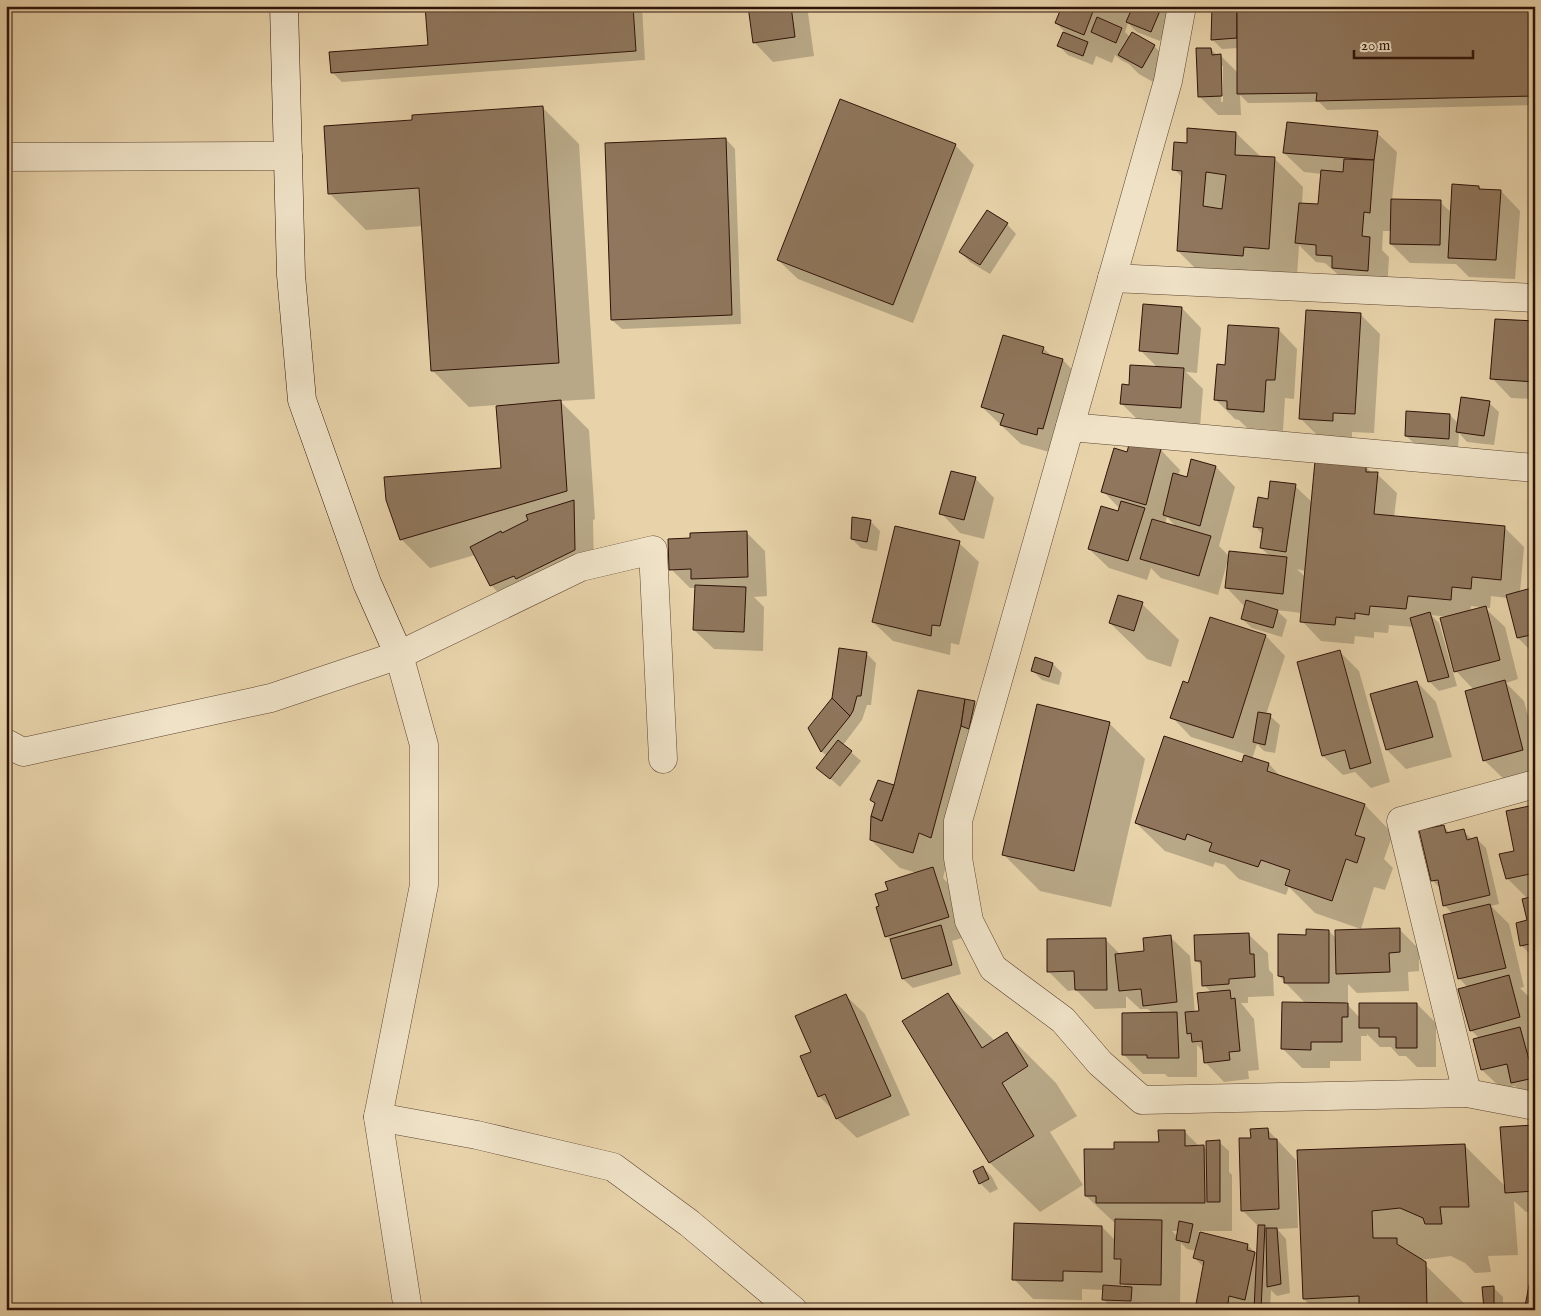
<svg xmlns="http://www.w3.org/2000/svg" width="1541" height="1316" viewBox="0 0 1541 1316" font-family="'IM FELL English',serif">
<style>
.shadow{fill:#0003;fill-rule:evenodd}
.building{fill:#8f765c;stroke:#2f1308;fill-rule:evenodd}
.lines{fill:none;stroke-linecap:round;stroke-linejoin:round}
.street-casing{stroke:#5d4330;stroke-width:29}
.secondary-casing{stroke:#2f1308;stroke-width:29}
.street{stroke:#efe2c7;stroke-width:28}
.secondary{stroke:#efe2c7;stroke-width:28}
</style>
<rect width="100%" height="100%" fill="#e7d2a9"/>
<filter id="stains"><feTurbulence type="fractalNoise" baseFrequency=".004" numOctaves="4"/><feColorMatrix values="0 0 0 0 .2 0 0 0 0 .09 0 0 0 0 .02 0 0 0 .5 -.17"/></filter>
<radialGradient id="worn" r=".72"><stop offset=".6" stop-color="#630" stop-opacity="0"/><stop offset="1" stop-color="#630" stop-opacity=".3"/></radialGradient>
<g class="shadow">
<path d="M 426,6 L 642,6 L 645,60 L 342,82 L 332,72 L 429,46 Z"/>
<path d="M 749,6 L 807,6 L 814,56 L 773,62 L 754,42 Z"/>
<path d="M 1063,6 L 1175,6 L 1160,41 L 1137,32 L 1128,23 L 1125,32 L 1130,37 L 1154,46 L 1173,65 L 1162,87 L 1139,74 L 1129,64 L 1121,60 L 1115,55 L 1112,63 L 1096,56 L 1093,65 L 1068,55 L 1059,46 L 1069,36 L 1056,23 Z"/>
<path d="M 1535,6 L 1535,105 L 1327,110 L 1319,102 L 1248,103 L 1240,95 L 1241,115 L 1218,115 L 1199,96 L 1211,49 L 1218,56 L 1221,56 L 1238,73 L 1238,48 L 1222,49 L 1212,39 ZM 1220,66 L 1223,66 L 1223,102 L 1221,102 Z"/>
<path d="M 542,107 L 579,144 L 595,399 L 560,401 L 589,430 L 595,519 L 593,520 L 594,569 L 510,605 L 491,585 L 475,555 L 430,568 L 402,540 L 387,499 L 503,469 L 497,405 L 469,407 L 432,370 L 423,226 L 366,230 L 329,193 L 413,122 Z"/>
<path d="M 1236,133 L 1261,157 L 1274,158 L 1303,187 L 1302,204 L 1319,206 L 1322,174 L 1304,172 L 1284,153 L 1377,133 L 1397,152 L 1392,200 L 1440,202 L 1452,213 L 1478,187 L 1482,190 L 1501,191 L 1520,211 L 1515,279 L 1469,277 L 1456,264 L 1410,263 L 1391,244 L 1391,231 L 1383,231 L 1382,250 L 1389,257 L 1387,290 L 1352,287 L 1325,263 L 1316,262 L 1299,245 L 1297,277 L 1206,279 L 1178,251 L 1183,178 L 1174,169 L 1188,144 Z"/>
<path d="M 726,139 L 735,149 L 741,324 L 622,329 L 612,320 Z"/>
<path d="M 955,145 L 974,165 L 913,323 L 798,279 L 778,260 Z"/>
<path d="M 1007,224 L 1016,234 L 990,274 L 970,262 L 960,252 Z"/>
<path d="M 1182,308 L 1201,328 L 1197,373 L 1186,372 L 1203,389 L 1200,427 L 1141,423 L 1121,403 L 1130,386 L 1158,368 L 1141,351 Z"/>
<path d="M 1360,314 L 1380,334 L 1374,433 L 1352,432 L 1352,439 L 1320,438 L 1300,418 Z"/>
<path d="M 1535,323 L 1535,399 L 1511,398 L 1492,378 Z"/>
<path d="M 1278,329 L 1297,349 L 1294,399 L 1285,398 L 1283,431 L 1247,428 L 1239,420 L 1235,419 L 1216,400 L 1226,367 Z"/>
<path d="M 1043,348 L 1053,357 L 1063,360 L 1082,380 L 1056,454 L 1021,444 L 982,407 Z"/>
<path d="M 1489,403 L 1499,412 L 1494,445 L 1467,442 L 1459,433 L 1458,448 L 1416,445 L 1406,436 L 1450,415 L 1459,424 Z"/>
<path d="M 1131,442 L 1161,450 L 1180,470 L 1178,476 L 1188,478 L 1192,461 L 1216,467 L 1235,487 L 1219,546 L 1230,557 L 1270,556 L 1261,548 L 1263,535 L 1255,526 L 1269,500 L 1295,486 L 1313,503 L 1365,466 L 1372,473 L 1377,474 L 1397,493 L 1394,517 L 1505,528 L 1524,547 L 1520,592 L 1535,589 L 1535,655 L 1518,638 L 1508,598 L 1491,596 L 1490,608 L 1471,606 L 1470,612 L 1485,608 L 1505,627 L 1518,679 L 1506,683 L 1524,701 L 1535,742 L 1535,771 L 1504,779 L 1484,760 L 1474,690 L 1456,671 L 1450,617 L 1431,615 L 1439,623 L 1457,686 L 1439,691 L 1430,682 L 1414,627 L 1389,625 L 1388,633 L 1374,632 L 1374,638 L 1355,636 L 1354,644 L 1321,641 L 1302,621 L 1302,613 L 1276,610 L 1287,620 L 1282,637 L 1252,628 L 1242,619 L 1245,607 L 1226,587 L 1229,564 L 1227,563 L 1218,595 L 1161,578 L 1151,568 L 1147,580 L 1109,568 L 1089,549 L 1119,512 L 1120,509 L 1103,491 L 1128,453 ZM 1167,517 L 1177,528 L 1165,524 ZM 1297,569 L 1306,571 L 1306,578 Z"/>
<path d="M 975,478 L 994,498 L 984,539 L 960,533 L 941,513 Z"/>
<path d="M 870,521 L 880,531 L 877,551 L 861,548 L 852,539 Z"/>
<path d="M 746,532 L 765,551 L 767,596 L 754,597 L 764,607 L 763,651 L 714,649 L 694,630 L 696,588 L 690,588 L 671,569 L 691,539 Z"/>
<path d="M 959,543 L 979,562 L 959,645 L 951,643 L 950,655 L 893,641 L 873,622 Z"/>
<path d="M 1142,604 L 1179,640 L 1171,667 L 1147,659 L 1110,623 Z"/>
<path d="M 1211,618 L 1266,636 L 1285,656 L 1266,715 L 1270,716 L 1280,725 L 1275,753 L 1264,751 L 1257,744 L 1252,759 L 1269,764 L 1282,778 L 1365,805 L 1393,834 L 1384,859 L 1393,868 L 1385,890 L 1374,887 L 1361,929 L 1315,913 L 1289,887 L 1286,895 L 1239,879 L 1225,865 L 1215,862 L 1213,867 L 1165,851 L 1136,823 L 1242,764 L 1245,754 L 1191,737 L 1172,717 L 1189,684 Z"/>
<path d="M 1340,652 L 1359,671 L 1390,782 L 1371,788 L 1355,772 L 1343,775 L 1323,756 L 1298,663 Z"/>
<path d="M 866,653 L 876,663 L 871,705 L 867,705 L 862,720 L 843,745 L 861,761 L 840,787 L 818,768 L 827,756 L 822,752 L 810,728 Z"/>
<path d="M 1053,664 L 1062,673 L 1059,685 L 1042,680 L 1032,670 Z"/>
<path d="M 1417,682 L 1436,702 L 1452,757 L 1406,769 L 1387,750 Z"/>
<path d="M 974,702 L 983,711 L 943,878 L 952,888 L 968,936 L 952,941 L 961,974 L 913,988 L 903,979 L 893,943 L 887,936 L 881,907 L 889,891 L 917,873 L 900,868 L 871,840 L 876,805 L 871,800 L 895,787 Z"/>
<path d="M 1109,723 L 1145,759 L 1111,907 L 1040,891 L 1003,854 Z"/>
<path d="M 1533,807 L 1535,808 L 1535,959 L 1521,945 L 1529,921 L 1528,899 L 1507,878 Z"/>
<path d="M 1443,826 L 1450,833 L 1463,831 L 1473,840 L 1477,839 L 1486,848 L 1499,904 L 1491,906 L 1509,924 L 1524,987 L 1520,988 L 1528,996 L 1535,1020 L 1535,1037 L 1530,1038 L 1535,1043 L 1535,1101 L 1532,1102 L 1515,1086 L 1502,1089 L 1482,1070 L 1480,1039 L 1471,1030 L 1468,988 L 1460,979 L 1453,914 L 1444,905 L 1441,889 L 1432,880 Z"/>
<path d="M 1399,929 L 1419,949 L 1419,971 L 1408,972 L 1409,991 L 1357,993 L 1348,984 L 1348,1002 L 1345,1002 L 1360,1018 L 1417,1004 L 1436,1023 L 1436,1067 L 1417,1067 L 1406,1056 L 1399,1056 L 1391,1047 L 1380,1047 L 1367,1034 L 1367,1036 L 1361,1036 L 1361,1061 L 1330,1061 L 1330,1068 L 1302,1068 L 1283,1049 L 1306,1004 L 1279,976 L 1308,936 L 1329,931 L 1336,938 Z"/>
<path d="M 1248,934 L 1268,953 L 1269,970 L 1273,974 L 1274,996 L 1248,997 L 1248,1003 L 1241,1003 L 1254,1019 L 1259,1070 L 1248,1071 L 1249,1079 L 1224,1082 L 1205,1062 L 1204,1052 L 1197,1045 L 1197,1077 L 1168,1077 L 1165,1074 L 1143,1074 L 1124,1055 L 1153,1014 L 1148,1009 L 1140,1009 L 1126,996 L 1126,1008 L 1095,1009 L 1076,990 L 1068,991 L 1048,971 L 1106,940 L 1121,955 L 1145,952 L 1170,937 L 1190,956 L 1195,1013 L 1201,1012 L 1212,993 L 1204,985 L 1203,967 L 1196,960 Z"/>
<path d="M 845,995 L 865,1014 L 910,1115 L 857,1138 L 837,1119 L 834,1111 L 819,1096 L 813,1052 Z"/>
<path d="M 948,995 L 995,1041 L 1007,1034 L 1056,1083 L 1077,1116 L 1050,1132 L 1083,1185 L 1040,1212 L 990,1163 L 904,1022 Z"/>
<path d="M 1535,1126 L 1535,1211 L 1526,1212 L 1514,1201 L 1518,1255 L 1488,1256 L 1491,1272 L 1475,1273 L 1465,1263 L 1451,1256 L 1420,1260 L 1471,1310 L 1315,1310 L 1304,1299 L 1298,1152 L 1465,1146 L 1506,1187 Z"/>
<path d="M 1268,1130 L 1296,1160 L 1298,1228 L 1277,1229 L 1286,1239 L 1290,1293 L 1277,1296 L 1271,1290 L 1270,1310 L 1203,1310 L 1197,1303 L 1204,1267 L 1194,1258 L 1196,1251 L 1187,1249 L 1181,1243 L 1180,1304 L 1141,1303 L 1140,1310 L 1113,1309 L 1103,1299 L 1104,1290 L 1082,1289 L 1082,1300 L 1033,1299 L 1014,1279 L 1102,1227 L 1115,1240 L 1116,1224 L 1086,1196 L 1116,1150 L 1160,1143 L 1184,1131 L 1200,1147 L 1204,1147 L 1208,1151 L 1219,1142 L 1229,1151 L 1229,1172 L 1232,1175 L 1232,1231 L 1198,1231 L 1201,1234 L 1247,1245 L 1258,1255 L 1259,1227 L 1242,1210 L 1252,1139 ZM 1172,1231 L 1179,1231 L 1178,1237 ZM 1121,1282 L 1126,1288 L 1121,1288 Z"/>
<path d="M 983,1167 L 992,1177 L 998,1189 L 990,1193 L 980,1183 Z"/>
<path d="M 1493,1287 L 1503,1297 L 1503,1310 L 1487,1310 L 1485,1308 Z"/>
</g>
<g class="building">
<path d="M 425,6 L 633,6 L 636,51 L 331,73 L 329,52 L 428,45 Z"/>
<path d="M 748,6 L 791,6 L 795,37 L 753,43 Z"/>
<path d="M 1062,6 L 1095,6 L 1084,35 L 1055,23 Z"/>
<path d="M 1133,6 L 1162,6 L 1151,32 L 1126,22 Z"/>
<path d="M 1212,6 L 1237,6 L 1237,38 L 1211,40 Z"/>
<path d="M 1237,6 L 1535,6 L 1535,96 L 1316,101 L 1317,93 L 1237,94 Z"/>
<path d="M 1097,17 L 1122,28 L 1116,43 L 1091,32 Z"/>
<path d="M 1063,32 L 1088,42 L 1083,56 L 1057,46 Z"/>
<path d="M 1132,32 L 1155,45 L 1142,68 L 1118,55 Z"/>
<path d="M 1196,48 L 1211,48 L 1212,55 L 1221,54 L 1222,96 L 1198,97 Z"/>
<path d="M 840,99 L 956,144 L 893,305 L 777,260 Z"/>
<path d="M 543,106 L 559,363 L 431,371 L 419,188 L 328,194 L 324,126 L 412,120 L 412,115 Z"/>
<path d="M 1287,122 L 1378,131 L 1374,160 L 1283,153 Z"/>
<path d="M 1187,128 L 1236,132 L 1235,155 L 1275,157 L 1269,249 L 1244,247 L 1243,256 L 1177,251 L 1182,171 L 1172,170 L 1174,142 L 1187,143 ZM 1206,172 L 1226,175 L 1222,209 L 1203,206 Z"/>
<path d="M 726,138 L 732,315 L 611,320 L 605,143 Z"/>
<path d="M 1344,159 L 1374,160 L 1370,213 L 1364,212 L 1362,236 L 1370,237 L 1368,271 L 1332,268 L 1332,256 L 1316,255 L 1316,245 L 1295,243 L 1299,203 L 1318,204 L 1321,170 L 1343,172 Z"/>
<path d="M 1452,184 L 1479,186 L 1479,189 L 1501,190 L 1496,260 L 1448,258 Z"/>
<path d="M 1391,199 L 1441,200 L 1440,245 L 1390,244 Z"/>
<path d="M 987,210 L 1008,223 L 980,265 L 959,252 Z"/>
<path d="M 1143,304 L 1182,307 L 1178,354 L 1139,351 Z"/>
<path d="M 1306,310 L 1361,313 L 1355,414 L 1333,413 L 1333,421 L 1299,419 Z"/>
<path d="M 1495,319 L 1535,321 L 1535,382 L 1490,379 Z"/>
<path d="M 1228,325 L 1279,328 L 1275,380 L 1266,380 L 1264,412 L 1227,409 L 1227,401 L 1214,400 L 1217,364 L 1225,365 Z"/>
<path d="M 1003,335 L 1044,347 L 1042,353 L 1063,359 L 1043,429 L 1038,428 L 1037,435 L 1000,425 L 1004,414 L 981,407 Z"/>
<path d="M 1130,365 L 1184,368 L 1181,408 L 1120,404 L 1122,384 L 1129,385 Z"/>
<path d="M 1461,397 L 1490,401 L 1484,436 L 1456,432 Z"/>
<path d="M 561,400 L 567,491 L 400,540 L 386,500 L 384,477 L 501,468 L 496,406 Z"/>
<path d="M 1406,411 L 1450,414 L 1449,439 L 1405,436 Z"/>
<path d="M 1130,441 L 1161,449 L 1146,505 L 1101,492 L 1114,448 L 1127,452 Z"/>
<path d="M 1191,459 L 1216,466 L 1200,526 L 1163,515 L 1173,473 L 1187,477 Z"/>
<path d="M 1315,461 L 1366,465 L 1366,472 L 1378,472 L 1374,514 L 1505,526 L 1501,580 L 1472,577 L 1471,589 L 1452,587 L 1451,600 L 1408,596 L 1406,609 L 1370,606 L 1369,615 L 1355,613 L 1355,619 L 1336,617 L 1335,625 L 1300,622 Z"/>
<path d="M 951,471 L 976,477 L 964,520 L 939,514 Z"/>
<path d="M 1270,481 L 1296,484 L 1286,552 L 1260,548 L 1263,528 L 1253,527 L 1258,497 L 1268,499 Z"/>
<path d="M 574,500 L 575,550 L 516,579 L 514,576 L 490,586 L 470,547 L 501,531 L 502,533 L 528,520 L 526,515 Z"/>
<path d="M 1121,501 L 1145,508 L 1128,561 L 1088,549 L 1101,506 L 1118,511 Z"/>
<path d="M 852,517 L 871,520 L 867,542 L 851,539 Z"/>
<path d="M 1152,519 L 1211,536 L 1199,576 L 1140,559 Z"/>
<path d="M 895,526 L 960,541 L 940,626 L 932,625 L 931,636 L 872,622 Z"/>
<path d="M 747,531 L 748,577 L 691,579 L 691,569 L 669,570 L 668,539 L 690,538 L 690,533 Z"/>
<path d="M 1229,551 L 1287,557 L 1283,594 L 1225,588 Z"/>
<path d="M 695,585 L 746,587 L 744,632 L 693,630 Z"/>
<path d="M 1535,587 L 1535,634 L 1517,638 L 1506,595 Z"/>
<path d="M 1118,595 L 1143,602 L 1134,631 L 1109,623 Z"/>
<path d="M 1246,600 L 1278,610 L 1273,628 L 1241,619 Z"/>
<path d="M 1486,606 L 1500,660 L 1454,672 L 1440,618 Z"/>
<path d="M 1430,612 L 1449,677 L 1428,682 L 1410,618 Z"/>
<path d="M 1210,617 L 1266,635 L 1233,738 L 1170,718 L 1183,681 L 1188,683 Z"/>
<path d="M 839,648 L 867,652 L 861,696 L 857,696 L 853,711 L 850,716 L 832,698 Z"/>
<path d="M 1340,650 L 1371,763 L 1350,769 L 1345,750 L 1322,756 L 1297,662 Z"/>
<path d="M 1035,657 L 1053,663 L 1049,677 L 1031,671 Z"/>
<path d="M 1505,680 L 1523,750 L 1483,761 L 1465,691 Z"/>
<path d="M 1417,681 L 1433,737 L 1386,750 L 1370,694 Z"/>
<path d="M 918,690 L 965,699 L 961,726 L 931,838 L 919,833 L 913,853 L 870,840 L 871,816 L 882,821 L 894,785 Z"/>
<path d="M 832,698 L 850,716 L 821,752 L 808,728 Z"/>
<path d="M 965,699 L 975,701 L 969,729 L 961,726 Z"/>
<path d="M 1037,704 L 1110,722 L 1074,871 L 1002,855 Z"/>
<path d="M 1258,712 L 1271,714 L 1265,745 L 1253,742 Z"/>
<path d="M 1164,736 L 1242,762 L 1244,755 L 1269,763 L 1267,771 L 1365,804 L 1355,835 L 1365,838 L 1357,863 L 1346,859 L 1332,901 L 1285,885 L 1290,870 L 1261,860 L 1258,867 L 1209,851 L 1212,843 L 1187,834 L 1185,840 L 1135,823 Z"/>
<path d="M 838,740 L 852,751 L 830,779 L 816,768 Z"/>
<path d="M 878,780 L 894,785 L 882,821 L 871,816 L 875,803 L 870,800 Z"/>
<path d="M 1534,805 L 1535,873 L 1506,879 L 1499,854 L 1514,851 L 1506,811 Z"/>
<path d="M 1444,825 L 1446,833 L 1464,829 L 1467,840 L 1477,837 L 1490,895 L 1443,906 L 1438,880 L 1431,881 L 1419,830 Z"/>
<path d="M 933,867 L 949,917 L 885,937 L 876,907 L 879,906 L 875,894 L 888,890 L 885,882 Z"/>
<path d="M 1535,896 L 1535,943 L 1520,946 L 1516,923 L 1527,920 L 1522,899 Z"/>
<path d="M 1490,904 L 1506,968 L 1458,979 L 1443,915 Z"/>
<path d="M 941,925 L 952,965 L 902,979 L 890,939 Z"/>
<path d="M 1400,928 L 1400,952 L 1389,953 L 1390,972 L 1336,974 L 1335,930 Z"/>
<path d="M 1306,929 L 1329,930 L 1329,983 L 1284,983 L 1284,977 L 1278,976 L 1278,934 L 1306,935 Z"/>
<path d="M 1249,933 L 1250,954 L 1254,954 L 1255,977 L 1229,979 L 1229,984 L 1202,986 L 1201,961 L 1195,961 L 1194,935 Z"/>
<path d="M 1171,935 L 1177,1002 L 1143,1006 L 1141,989 L 1119,991 L 1115,954 L 1144,951 L 1143,938 Z"/>
<path d="M 1106,938 L 1107,990 L 1075,990 L 1074,971 L 1047,972 L 1047,939 Z"/>
<path d="M 1509,975 L 1520,1017 L 1470,1031 L 1458,989 Z"/>
<path d="M 1230,990 L 1231,999 L 1235,998 L 1240,1051 L 1229,1052 L 1230,1060 L 1204,1063 L 1202,1041 L 1192,1042 L 1191,1033 L 1187,1034 L 1185,1012 L 1199,1011 L 1197,993 Z"/>
<path d="M 948,993 L 982,1048 L 1007,1032 L 1028,1066 L 1002,1083 L 1034,1136 L 989,1163 L 902,1021 Z"/>
<path d="M 846,994 L 891,1096 L 836,1119 L 825,1094 L 818,1097 L 800,1056 L 811,1052 L 795,1016 Z"/>
<path d="M 1282,1002 L 1348,1003 L 1348,1017 L 1342,1017 L 1342,1042 L 1311,1042 L 1311,1050 L 1281,1049 Z"/>
<path d="M 1359,1003 L 1417,1003 L 1417,1048 L 1396,1048 L 1396,1037 L 1379,1037 L 1379,1028 L 1359,1028 Z"/>
<path d="M 1177,1012 L 1179,1058 L 1147,1058 L 1147,1055 L 1122,1055 L 1122,1013 Z"/>
<path d="M 1520,1027 L 1534,1078 L 1511,1083 L 1507,1064 L 1481,1070 L 1473,1039 Z"/>
<path d="M 1535,1125 L 1535,1191 L 1505,1193 L 1500,1127 Z"/>
<path d="M 1268,1128 L 1269,1139 L 1277,1139 L 1279,1209 L 1241,1211 L 1239,1138 L 1251,1138 L 1250,1129 Z"/>
<path d="M 1158,1130 L 1185,1130 L 1185,1146 L 1204,1145 L 1205,1203 L 1096,1203 L 1096,1196 L 1085,1196 L 1084,1149 L 1114,1149 L 1114,1142 L 1159,1142 Z"/>
<path d="M 1220,1140 L 1220,1202 L 1207,1202 L 1206,1141 Z"/>
<path d="M 1465,1144 L 1469,1207 L 1440,1207 L 1442,1224 L 1425,1224 L 1423,1218 L 1400,1208 L 1372,1211 L 1373,1238 L 1397,1238 L 1397,1244 L 1426,1262 L 1427,1309 L 1359,1310 L 1359,1296 L 1303,1299 L 1297,1150 Z"/>
<path d="M 983,1166 L 989,1179 L 979,1184 L 973,1171 Z"/>
<path d="M 1115,1219 L 1162,1220 L 1161,1285 L 1120,1284 L 1121,1259 L 1114,1259 Z"/>
<path d="M 1179,1221 L 1193,1224 L 1189,1243 L 1176,1240 Z"/>
<path d="M 1014,1223 L 1102,1226 L 1102,1272 L 1063,1271 L 1063,1281 L 1012,1280 Z"/>
<path d="M 1258,1225 L 1265,1225 L 1261,1310 L 1254,1310 Z"/>
<path d="M 1266,1228 L 1277,1228 L 1281,1284 L 1267,1287 Z"/>
<path d="M 1200,1232 L 1248,1244 L 1247,1250 L 1255,1252 L 1245,1300 L 1229,1296 L 1227,1310 L 1196,1304 L 1204,1261 L 1193,1258 Z"/>
<path d="M 1535,1254 L 1535,1310 L 1533,1310 L 1534,1308 L 1525,1306 Z"/>
<path d="M 1103,1285 L 1132,1287 L 1131,1301 L 1102,1300 Z"/>
<path d="M 1494,1286 L 1494,1309 L 1484,1309 L 1482,1287 Z"/>
</g>
<g class="lines">
<defs>
<g id="street">
<path d="M 1182,6 L 1168,81 L 958,821 L 958,858 L 969,921 L 993,968 L 1063,1020 L 1100,1063 L 1142,1100 L 1467,1093 L 1535,1106"/>
<path d="M 6,157 L 288,156"/>
<path d="M 1112,278 L 1535,298"/>
<path d="M 1070,427 L 1535,468"/>
<path d="M 399,655 L 424,745 L 424,885 L 378,1117 L 408,1310"/>
<path d="M 6,743 L 23,752 L 271,698 L 399,655 L 581,567 L 653,550 L 663,759"/>
<path d="M 1467,1093 L 1401,821 L 1535,784"/>
<path d="M 378,1117 L 477,1135 L 613,1167 L 689,1223 L 793,1310"/>
</g>
<path id="secondary" d="M 284,6 L 291,275 L 302,400 L 367,583 L 399,655"/>
</defs>
<use href="#street" class="street-casing"/>
<use href="#secondary" class="secondary-casing"/>
<use href="#street" class="street"/>
<use href="#secondary" class="secondary"/>
</g>
<rect width="1541" height="1316" fill="none" stroke="#e7d2a9" stroke-width="25"/>
<rect x="8" y="8" width="1526" height="1301" fill="none" stroke="#2f1308" stroke-width="2.5"/>
<rect x="12" y="12" width="1516" height="1291" fill="none" stroke="#2f1308"/>
<path d="M1354 50v8h119v-8" fill="none" stroke="#2f1308" stroke-width="2.5"/>
<text x="1361" y="50" font-size="15" fill="#2f1308" stroke="#efe2c7" stroke-width="4" paint-order="stroke">20 m</text>
<rect width="100%" height="100%" filter="url(#stains)"/>
<rect width="100%" height="100%" fill="url(#worn)"/>
</svg>
